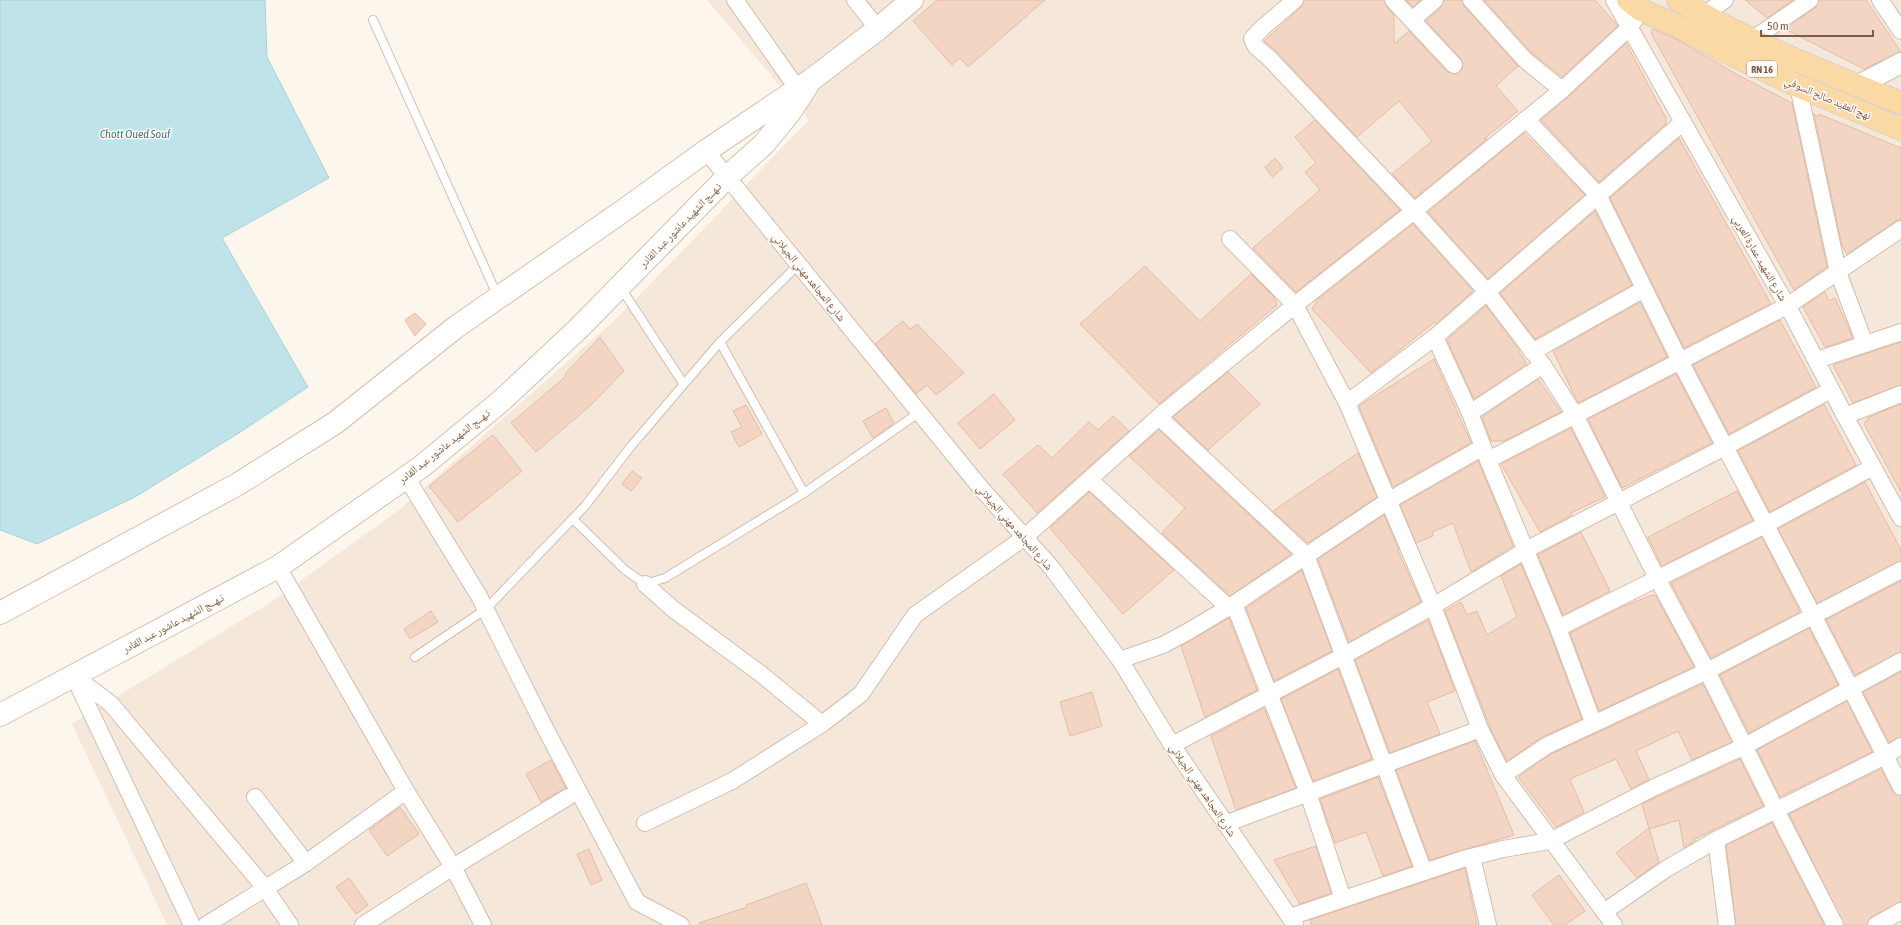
<svg xmlns="http://www.w3.org/2000/svg" width="1901" height="925" viewBox="0 0 1901 925" font-family="'Asap Condensed','Noto Naskh Arabic',sans-serif">
<style>
.residential{fill:#f5e8da}
.water{fill:#bfe3e8;stroke:#a5d3da}
.building{fill:#f3d5c3;stroke:#e6bba3}
.lines{fill:none;stroke-linecap:round;stroke-linejoin:round}
.service-casing{stroke:#d1beb0;stroke-width:10}
.minor-casing{stroke:#d1beb0;stroke-width:18}
.tertiary-casing{stroke:#d1beb0;stroke-width:22}
.secondary-casing{stroke:#d6c0b0;stroke-width:24}
.primary-casing{stroke:#dad1cd;stroke-width:24}
.service{stroke:#fff;stroke-width:8}
.minor{stroke:#fff;stroke-width:16}
.tertiary{stroke:#fff;stroke-width:20}
.secondary{stroke:#fff;stroke-width:22}
.primary{stroke:#fbd9a5;stroke-width:22}
.labels{text-anchor:middle;dominant-baseline:central;stroke-width:3;stroke-linejoin:round;paint-order:stroke}
.shield{fill:#fffaf3;stroke:#a28b7f;stroke-width:1}
.shield-label{font-size:10px;font-weight:bold;fill:#7a5c4d}
.street-label{font-size:11px;fill:#7a5c4d;stroke:#fffaf3}
.water-label{font-size:12px;font-style:italic;fill:#437c86;stroke:#fffaf3}
</style>
<rect width="100%" height="100%" fill="#fdf6ec"/>
<path class="residential" d="M 707,0 L 1901,0 L 1901,925 L 167,925 L 72,724 L 268,604 L 399,510 L 616,319 L 809,120 Z"/>
<path class="water" d="M 0,0 L 265,0 L 267,57 L 329,178 L 222,238 L 308,387 L 242,431 L 135,497 L 37,544 L 0,530 Z"/>
<g class="building">
<path d="M 937,0 L 1045,0 L 968,67 L 960,58 L 952,65 L 913,21 Z"/>
<path d="M 1304,0 L 1384,0 L 1386,6 L 1394,15 L 1394,44 L 1409,31 L 1447,72 L 1456,74 L 1463,68 L 1461,59 L 1426,21 L 1441,7 L 1444,0 L 1462,0 L 1464,6 L 1518,66 L 1496,86 L 1518,111 L 1484,139 L 1487,139 L 1415,198 L 1392,174 L 1432,141 L 1399,101 L 1357,137 L 1276,51 L 1264,41 L 1301,7 Z"/>
<path d="M 1406,0 L 1421,0 L 1413,7 Z"/>
<path d="M 1484,0 L 1595,0 L 1618,26 L 1562,77 L 1532,53 Z"/>
<path d="M 1745,0 L 1793,0 L 1767,18 Z"/>
<path d="M 1819,0 L 1866,0 L 1901,52 L 1864,69 L 1785,29 L 1815,8 Z"/>
<path d="M 1653,29 L 1680,41 L 1736,74 L 1792,103 L 1827,267 L 1794,290 L 1651,33 Z"/>
<path d="M 1626,43 L 1666,118 L 1666,124 L 1599,182 L 1541,120 L 1568,97 Z"/>
<path d="M 1814,114 L 1819,117 L 1819,114 L 1901,148 L 1901,219 L 1896,221 L 1847,254 L 1842,246 Z"/>
<path d="M 1315,120 L 1400,210 L 1296,292 L 1253,248 L 1320,190 L 1305,172 L 1316,163 L 1295,137 Z"/>
<path d="M 1524,133 L 1585,195 L 1488,279 L 1428,212 Z"/>
<path d="M 1679,138 L 1771,304 L 1684,348 L 1610,198 Z"/>
<path d="M 1275,158 L 1283,168 L 1272,177 L 1265,167 Z"/>
<path d="M 1595,211 L 1632,285 L 1535,339 L 1500,293 Z"/>
<path d="M 1413,224 L 1473,291 L 1436,324 L 1435,322 L 1371,373 L 1312,309 L 1318,299 Z"/>
<path d="M 1145,266 L 1200,321 L 1251,274 L 1274,297 L 1277,305 L 1159,404 L 1080,324 Z"/>
<path d="M 1825,292 L 1829,301 L 1835,298 L 1853,338 L 1825,347 L 1803,307 Z"/>
<path d="M 1640,302 L 1667,357 L 1578,403 L 1553,351 Z"/>
<path d="M 1486,306 L 1520,351 L 1519,352 L 1527,364 L 1474,399 L 1447,340 Z"/>
<path d="M 415,313 L 426,324 L 415,336 L 405,320 Z"/>
<path d="M 1780,320 L 1816,387 L 1729,434 L 1693,365 Z"/>
<path d="M 903,321 L 910,329 L 917,324 L 964,373 L 936,395 L 927,385 L 916,394 L 875,344 Z"/>
<path d="M 600,337 L 624,371 L 590,406 L 536,452 L 511,423 L 566,376 L 565,374 Z"/>
<path d="M 1901,342 L 1901,385 L 1853,403 L 1833,365 Z"/>
<path d="M 1434,359 L 1471,443 L 1393,487 L 1359,406 Z"/>
<path d="M 1228,372 L 1260,404 L 1208,450 L 1173,417 Z"/>
<path d="M 1676,374 L 1712,443 L 1622,488 L 1588,419 Z"/>
<path d="M 1538,379 L 1561,412 L 1504,441 L 1491,441 L 1482,417 Z"/>
<path d="M 994,394 L 1015,420 L 980,449 L 958,423 Z"/>
<path d="M 1824,404 L 1856,465 L 1770,512 L 1738,451 Z"/>
<path d="M 1901,404 L 1901,492 L 1864,424 L 1869,417 Z"/>
<path d="M 746,405 L 762,434 L 739,447 L 731,432 L 742,427 L 733,411 Z"/>
<path d="M 886,408 L 894,423 L 873,438 L 863,421 Z"/>
<path d="M 1113,416 L 1129,431 L 1037,513 L 1003,474 L 1038,445 L 1052,458 L 1089,422 L 1098,430 Z"/>
<path d="M 1571,428 L 1605,497 L 1571,513 L 1572,515 L 1540,532 L 1501,464 Z"/>
<path d="M 1159,430 L 1291,554 L 1230,596 L 1162,533 L 1185,508 L 1129,456 Z"/>
<path d="M 493,435 L 522,471 L 458,522 L 429,486 Z"/>
<path d="M 1358,453 L 1377,497 L 1308,543 L 1273,511 Z"/>
<path d="M 1478,461 L 1513,546 L 1471,572 L 1453,523 L 1432,532 L 1433,536 L 1416,543 L 1400,505 Z"/>
<path d="M 632,471 L 642,478 L 631,491 L 622,484 Z"/>
<path d="M 1865,482 L 1901,550 L 1901,561 L 1817,603 L 1778,529 Z"/>
<path d="M 1737,491 L 1753,520 L 1662,566 L 1648,537 Z"/>
<path d="M 1089,492 L 1174,570 L 1123,614 L 1050,528 Z"/>
<path d="M 1384,515 L 1399,550 L 1398,551 L 1421,602 L 1349,642 L 1318,559 Z"/>
<path d="M 1581,532 L 1610,591 L 1563,615 L 1538,555 Z"/>
<path d="M 1762,537 L 1800,612 L 1711,658 L 1671,583 Z"/>
<path d="M 1521,564 L 1549,631 L 1582,719 L 1542,737 L 1507,761 L 1492,732 L 1445,611 L 1461,602 L 1467,615 L 1477,611 L 1487,635 L 1517,617 L 1501,576 Z"/>
<path d="M 1302,570 L 1332,651 L 1274,681 L 1246,608 Z"/>
<path d="M 1901,581 L 1901,652 L 1855,675 L 1826,620 Z"/>
<path d="M 1652,595 L 1656,596 L 1694,667 L 1599,711 L 1570,633 L 1619,608 Z"/>
<path d="M 431,611 L 438,622 L 410,639 L 404,629 Z"/>
<path d="M 1229,618 L 1257,690 L 1205,717 L 1181,646 Z"/>
<path d="M 1428,620 L 1455,691 L 1427,702 L 1440,734 L 1390,753 L 1355,660 Z"/>
<path d="M 1809,628 L 1838,685 L 1749,733 L 1720,675 Z"/>
<path d="M 1338,669 L 1372,759 L 1313,781 L 1281,699 Z"/>
<path d="M 1901,672 L 1901,737 L 1889,742 L 1863,692 Z"/>
<path d="M 1703,684 L 1732,742 L 1692,760 L 1678,731 L 1636,751 L 1649,779 L 1631,789 L 1616,759 L 1570,779 L 1584,812 L 1556,827 L 1518,777 L 1551,754 Z"/>
<path d="M 1092,692 L 1102,726 L 1070,736 L 1060,702 Z"/>
<path d="M 1847,701 L 1872,752 L 1780,797 L 1757,750 Z"/>
<path d="M 1264,708 L 1296,788 L 1236,810 L 1211,736 Z"/>
<path d="M 1475,741 L 1514,835 L 1430,860 L 1396,770 Z"/>
<path d="M 1740,759 L 1763,806 L 1695,839 L 1695,841 L 1684,848 L 1679,820 L 1649,829 L 1642,804 Z"/>
<path d="M 551,760 L 566,788 L 541,802 L 526,774 Z"/>
<path d="M 1881,769 L 1893,792 L 1901,796 L 1901,902 L 1871,917 L 1867,925 L 1844,925 L 1789,814 Z"/>
<path d="M 1378,777 L 1412,866 L 1383,876 L 1366,832 L 1335,843 L 1320,799 Z"/>
<path d="M 400,807 L 419,834 L 387,856 L 369,830 Z"/>
<path d="M 1772,823 L 1824,925 L 1736,925 L 1726,845 Z"/>
<path d="M 1649,828 L 1659,862 L 1637,878 L 1616,853 Z"/>
<path d="M 1316,846 L 1331,893 L 1300,904 L 1274,860 Z"/>
<path d="M 589,849 L 602,880 L 591,885 L 577,854 Z"/>
<path d="M 1465,868 L 1477,925 L 1312,925 L 1310,920 Z"/>
<path d="M 1559,875 L 1585,911 L 1565,925 L 1554,925 L 1532,895 Z"/>
<path d="M 349,878 L 368,905 L 356,914 L 336,887 Z"/>
<path d="M 806,883 L 822,925 L 699,925 L 699,923 L 747,907 L 746,905 Z"/>
</g>
<g class="lines">
<defs>
<g id="service">
<path d="M 373,20 L 498,297"/>
<path d="M 621,288 L 683,383"/>
<path d="M 720,342 L 804,493"/>
<path d="M 573,519 L 625,570 L 645,584 L 665,578 L 804,493 L 920,412"/>
<path d="M 415,657 L 486,609 L 585,506 L 632,445 L 720,342 L 799,264"/>
</g>
<g id="minor">
<path d="M 735,0 L 797,88"/>
<path d="M 855,0 L 878,29"/>
<path d="M 1295,0 L 1262,28 L 1252,39 L 1256,47 L 1269,58 L 1414,211 L 1488,293 L 1543,365 L 1575,415 L 1658,580 L 1707,671 L 1776,810 L 1835,925"/>
<path d="M 1393,0 L 1454,65"/>
<path d="M 1471,0 L 1525,60 L 1562,90"/>
<path d="M 1614,0 L 1794,318 L 1845,416 L 1901,518"/>
<path d="M 1880,0 L 1901,31"/>
<path d="M 1703,15 L 1725,0"/>
<path d="M 1412,20 L 1435,0"/>
<path d="M 1753,39 L 1810,0"/>
<path d="M 1798,86 L 1838,272 L 1865,344"/>
<path d="M 1526,119 L 1598,195 L 1680,361 L 1813,615 L 1901,787"/>
<path d="M 706,151 L 980,487 L 1051,567 L 1120,660 L 1172,745 L 1295,925"/>
<path d="M 1230,239 L 1295,305 L 1347,403 L 1433,606 L 1480,729 L 1503,775 L 1546,746 L 1707,671 L 1901,570"/>
<path d="M 1435,337 L 1470,413 L 1488,460 L 1558,628 L 1593,722"/>
<path d="M 1532,352 L 1644,289"/>
<path d="M 1817,360 L 1901,332"/>
<path d="M 1347,403 L 1435,337 L 1683,122"/>
<path d="M 1470,413 L 1543,365"/>
<path d="M 1845,416 L 1901,394"/>
<path d="M 1159,417 L 1306,555 L 1424,872"/>
<path d="M 1488,460 L 1787,306 L 1901,229"/>
<path d="M 406,477 L 479,596 L 544,726 L 637,902 L 681,925"/>
<path d="M 1090,480 L 1228,607"/>
<path d="M 278,567 L 406,791 L 453,867 L 483,925"/>
<path d="M 645,584 L 673,609 L 761,674 L 822,724"/>
<path d="M 1234,604 L 1308,793 L 1343,899"/>
<path d="M 1558,628 L 1765,525 L 1873,467"/>
<path d="M 1120,660 L 1163,645 L 1189,631 L 1234,604 L 1388,501 L 1483,447"/>
<path d="M 74,676 L 111,704 L 265,888 L 290,925"/>
<path d="M 75,679 L 192,925"/>
<path d="M 1172,745 L 1343,656 L 1433,606 L 1526,550 L 1725,447 L 1831,390"/>
<path d="M 1503,775 L 1614,925"/>
<path d="M 255,797 L 306,863"/>
<path d="M 645,823 L 732,781 L 822,724 L 861,694 L 915,615 L 1025,537 L 1162,414 L 1295,305 L 1414,211 L 1562,90 L 1629,28 L 1641,10"/>
<path d="M 1225,824 L 1480,729"/>
<path d="M 1716,840 L 1727,925"/>
<path d="M 1472,857 L 1488,925"/>
<path d="M 1604,912 L 1666,869 L 1716,840 L 1885,756 L 1901,746"/>
<path d="M 1290,917 L 1463,859 L 1503,849 L 1550,841 L 1655,787 L 1745,746 L 1901,661"/>
<path d="M 206,925 L 306,863 L 406,791"/>
<path d="M 363,925 L 453,867 L 568,797"/>
<path d="M 1876,925 L 1901,911"/>
</g>
<path id="tertiary" d="M 1857,86 L 1901,63"/>
<g id="secondary">
<path d="M 0,613 L 238,484 L 335,423 L 456,327 L 620,213 L 706,151 L 811,80 L 878,29 L 912,0"/>
<path d="M 0,715 L 278,567 L 421,467 L 501,401 L 578,329 L 728,176 L 764,144 L 790,112 L 807,86"/>
</g>
<g id="primary">
<path d="M 1628,0 L 1641,10 L 1686,30 L 1724,51 L 1798,86 L 1901,129"/>
<path d="M 1678,0 C 1748,42 1825,73 1901,103"/>
</g>
</defs>
<use href="#service" class="service-casing"/>
<use href="#minor" class="minor-casing"/>
<use href="#tertiary" class="tertiary-casing"/>
<use href="#secondary" class="secondary-casing"/>
<use href="#primary" class="primary-casing"/>
<use href="#service" class="service"/>
<use href="#minor" class="minor"/>
<use href="#tertiary" class="tertiary"/>
<use href="#secondary" class="secondary"/>
<use href="#primary" class="primary"/>
</g>
<g class="labels">
<rect class="shield" x="1747" y="61" width="30" height="16" rx="3"/>
<g class="shield-label">
<text x="1762" y="69">RN 16</text>
</g>
<g class="street-label">
<text transform="translate(1828 98) rotate(23)">نهج العقيد صالح السوفي</text>
<text transform="translate(680 225) rotate(-46)">نـهــج الشهيد عاشور عبد القادر</text>
<text transform="translate(1760 258) rotate(60)">شارع الشهيد عمارة العربي</text>
<text transform="translate(809 277) rotate(51)">شارع المجاهد مهني الجيلاني</text>
<text transform="translate(444 446) rotate(-38)">نـهــج الشهيد عاشور عبد القادر</text>
<text transform="translate(1015 527) rotate(49)">شارع المجاهد مهني الجيلاني</text>
<text transform="translate(173 623) rotate(-28)">نـهــج الشهيد عاشور عبد القادر</text>
<text transform="translate(1203 790) rotate(56)">شارع المجاهد مهني الجيلاني</text>
</g>
<g class="water-label">
<text x="135" y="134">Chott Oued Souf</text>
</g>
</g>
<path d="M1761 30v6h112v-6" fill="none" stroke="#7a5c4d" stroke-width="2"/>
<text x="1767" y="30" font-size="12" fill="#7a5c4d" stroke="#fffaf3" stroke-width="3" paint-order="stroke">50 m</text>
</svg>
